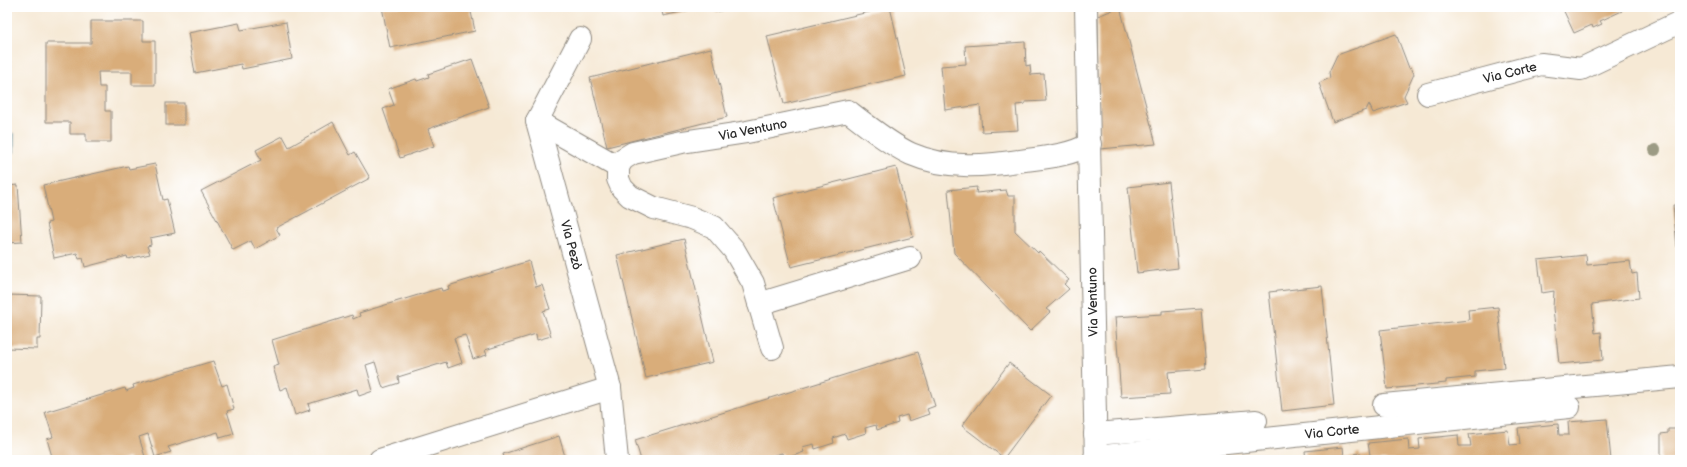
<svg xmlns="http://www.w3.org/2000/svg" width="1687" height="467" viewBox="0 0 1687 467" font-family="'Balsamiq Sans',sans-serif">
<style>
.water{fill:url(#water-waves);stroke:#3c6c7b}
.building{fill:#d9ad7a}
.lines{fill:none;stroke-linecap:round;stroke-linejoin:round}
.minor-casing{stroke:#908a80;stroke-width:24}
.minor{stroke:#fff;stroke-width:22}
.tree{fill:#9c9b84}
.labels{text-anchor:middle;dominant-baseline:central;stroke-width:3;stroke-linejoin:round;paint-order:stroke}
.street-label{font-size:13px;fill:#2b2b2b;stroke:#fff}
</style>
<defs>
<pattern id="water-waves" width="16" height="10" patternUnits="userSpaceOnUse"><rect width="16" height="10" fill="#4cadcb"/><path d="M0 5q4-4 8 0t8 0" fill="none" stroke="#3f8da5"/></pattern>
</defs>
<rect width="100%" height="100%" fill="#fff"/>
<filter id="ink" filterUnits="userSpaceOnUse"><feTurbulence type="fractalNoise" baseFrequency=".025" numOctaves="2"/><feDisplacementMap in="SourceGraphic" scale="8" xChannelSelector="R" yChannelSelector="G"/><feConvolveMatrix kernelMatrix="1 2 1 2 8 2 1 2 1" color-interpolation-filters="sRGB"/></filter>
<filter id="wash" filterUnits="userSpaceOnUse"><feTurbulence type="fractalNoise" baseFrequency=".012" numOctaves="4" result="noise"/><feDisplacementMap in="SourceGraphic" scale="16" xChannelSelector="R" yChannelSelector="G"/><feGaussianBlur stdDeviation="0.9" result="paint"/><feColorMatrix in="noise" values="0 0 0 0 0 0 0 0 0 0 0 0 0 0 0 0 0 1.4 0 .05"/><feComposite in="paint" operator="in"/></filter>
<g filter="url(#wash)">
<rect width="100%" height="100%" fill="#f6e9d5"/>
<path class="water" d="M 7,133 L 14,134 L 14,152 L 7,152 Z"/>
<g id="blocks">
<g class="building">
<path d="M 382,7 L 470,7 L 475,31 L 390,48 Z"/>
<path d="M 661,7 L 699,7 L 699,8 L 663,16 Z"/>
<path d="M 714,7 L 734,7 L 734,8 L 715,12 Z"/>
<path d="M 890,7 L 906,76 L 784,104 L 767,36 Z"/>
<path d="M 1120,7 L 1156,144 L 1100,149 L 1098,16 Z"/>
<path d="M 1562,7 L 1621,7 L 1622,11 L 1600,21 L 1602,24 L 1593,28 L 1592,25 L 1574,33 Z"/>
<path d="M 91,21 L 143,21 L 143,41 L 155,41 L 155,85 L 132,85 L 132,72 L 98,72 L 99,87 L 105,87 L 105,111 L 111,111 L 111,142 L 86,142 L 86,134 L 70,134 L 70,122 L 46,122 L 46,43 L 91,43 Z"/>
<path d="M 286,22 L 292,59 L 242,69 L 241,64 L 195,73 L 188,33 L 239,23 L 241,30 Z"/>
<path d="M 1396,34 L 1409,68 L 1411,67 L 1414,74 L 1404,96 L 1407,102 L 1373,113 L 1369,104 L 1366,110 L 1333,122 L 1319,83 L 1330,78 L 1329,72 L 1337,55 Z"/>
<path d="M 1025,42 L 1026,66 L 1030,65 L 1031,75 L 1044,74 L 1046,101 L 1025,102 L 1025,104 L 1016,105 L 1018,130 L 982,132 L 980,105 L 945,110 L 941,66 L 966,64 L 965,46 Z"/>
<path d="M 711,48 L 727,117 L 607,147 L 590,78 Z"/>
<path d="M 472,59 L 489,107 L 428,129 L 434,146 L 400,158 L 383,109 L 394,105 L 388,89 L 416,79 L 417,81 L 429,77 L 428,74 Z"/>
<rect x="166" y="103" width="18" height="22"/>
<path d="M 333,122 L 350,155 L 355,152 L 370,178 L 276,228 L 280,235 L 255,249 L 251,241 L 233,250 L 201,191 L 261,160 L 256,150 L 283,136 L 289,147 Z"/>
<path d="M 155,164 L 163,200 L 167,199 L 175,233 L 150,238 L 151,245 L 147,246 L 150,254 L 128,259 L 127,256 L 85,267 L 83,258 L 79,259 L 77,253 L 54,258 L 47,223 L 51,222 L 43,185 L 128,166 L 129,169 Z"/>
<path d="M 896,167 L 913,237 L 791,267 L 773,198 Z"/>
<path d="M 1169,182 L 1178,268 L 1137,273 L 1128,187 Z"/>
<path d="M 18,185 L 22,242 L 7,243 L 7,186 Z"/>
<path d="M 977,187 L 976,193 L 1006,190 L 1008,196 L 1015,196 L 1015,231 L 1038,253 L 1039,251 L 1069,280 L 1064,284 L 1069,289 L 1046,309 L 1050,312 L 1030,331 L 954,253 L 948,190 Z"/>
<path d="M 1673,205 L 1680,205 L 1680,247 L 1677,247 Z"/>
<path d="M 684,239 L 713,362 L 646,378 L 617,255 Z"/>
<path d="M 1586,255 L 1587,265 L 1630,261 L 1632,274 L 1637,273 L 1639,298 L 1592,304 L 1595,333 L 1601,332 L 1603,360 L 1559,364 L 1553,308 L 1554,291 L 1542,293 L 1538,260 Z"/>
<path d="M 529,261 L 536,287 L 542,285 L 550,309 L 543,311 L 551,336 L 537,340 L 536,334 L 485,350 L 487,355 L 473,359 L 465,335 L 454,338 L 462,363 L 448,368 L 446,362 L 398,377 L 399,383 L 383,388 L 375,362 L 366,365 L 373,391 L 359,396 L 357,389 L 308,404 L 310,410 L 295,415 L 287,387 L 280,390 L 273,367 L 279,365 L 272,340 L 352,315 L 353,319 L 360,316 L 359,313 L 441,288 L 442,291 L 446,290 L 449,289 L 448,286 Z"/>
<path d="M 1322,286 L 1334,405 L 1282,411 L 1269,292 Z"/>
<path d="M 7,295 L 41,296 L 40,339 L 37,339 L 37,349 L 7,348 Z"/>
<path d="M 1498,307 L 1504,368 L 1475,371 L 1475,377 L 1446,380 L 1446,383 L 1387,389 L 1380,330 L 1469,320 L 1468,310 Z"/>
<path d="M 1201,308 L 1206,369 L 1168,372 L 1170,394 L 1121,397 L 1115,317 L 1162,314 L 1162,311 Z"/>
<path d="M 918,352 L 935,406 L 927,409 L 929,414 L 909,421 L 907,415 L 897,418 L 898,423 L 877,430 L 876,425 L 865,428 L 866,433 L 847,439 L 845,434 L 833,438 L 834,443 L 815,449 L 814,444 L 802,447 L 804,452 L 784,459 L 782,453 L 771,456 L 772,460 L 641,460 L 635,440 Z"/>
<path d="M 213,361 L 222,386 L 227,384 L 234,409 L 227,411 L 234,434 L 220,438 L 218,432 L 168,447 L 171,452 L 155,457 L 148,434 L 139,437 L 146,460 L 130,460 L 129,458 L 122,460 L 53,460 L 47,439 L 53,437 L 45,412 L 125,388 L 126,391 L 134,388 L 133,385 Z"/>
<path d="M 1009,363 L 1051,395 L 1004,458 L 962,426 Z"/>
<path d="M 1607,419 L 1611,460 L 1306,460 L 1305,451 L 1343,447 L 1344,457 L 1356,456 L 1355,454 L 1360,453 L 1360,456 L 1370,455 L 1368,443 L 1408,439 L 1409,450 L 1420,449 L 1419,439 L 1458,435 L 1459,446 L 1471,446 L 1469,434 L 1508,430 L 1510,445 L 1520,444 L 1518,428 L 1558,424 L 1559,435 L 1569,435 L 1568,422 Z"/>
<path d="M 1668,429 L 1680,429 L 1680,460 L 1661,460 L 1661,434 L 1668,433 Z"/>
<path d="M 559,436 L 566,460 L 505,460 L 503,454 Z"/>
</g>
</g>
</g>
<g filter="url(#ink)">
<use href="#blocks" fill-opacity="0" stroke="#908a80" stroke-width="1"/>
<g class="lines">
<defs>
<g id="minor">
<path d="M 1086,7 L 1096,460"/>
<path d="M 580,39 L 537,121 L 610,388 L 617,460"/>
<path d="M 1428,94 L 1541,64 L 1581,69 L 1680,22"/>
<path d="M 537,121 L 618,167"/>
<path d="M 759,304 L 910,258"/>
<path d="M 772,348 L 753,283 L 734,250 L 714,227 L 692,218 L 654,208 L 630,196 L 622,188 L 618,179 L 618,167 L 623,159 L 633,153 L 682,142 L 747,132 L 848,111 C 866,125 891,145 911,154 C 948,170 987,166 1026,160 C 1048,157 1071,155 1090,144"/>
<path d="M 1384,405 L 1680,377"/>
<path d="M 1095,434 L 1256,421"/>
<path d="M 1095,457 L 1569,407"/>
<path d="M 380,460 L 610,388"/>
</g>
</defs>
<use href="#minor" class="minor-casing"/>
<use href="#minor" class="minor"/>
</g>
<circle class="tree" cx="1655" cy="150" r="6"/>
</g>
<g class="labels">
<g class="street-label">
<text transform="translate(1510 73) rotate(-14)">Via Corte</text>
<text transform="translate(753 130) rotate(-11)">Via Ventuno</text>
<text transform="translate(571 245) rotate(75)">Via Pezò</text>
<text transform="translate(1093 302) rotate(-91)">Via Ventuno</text>
<text transform="translate(1332 432) rotate(-6)">Via Corte</text>
</g>
</g>
<rect width="1687" height="467" fill="none" stroke="#fff" stroke-width="24"/>
</svg>
